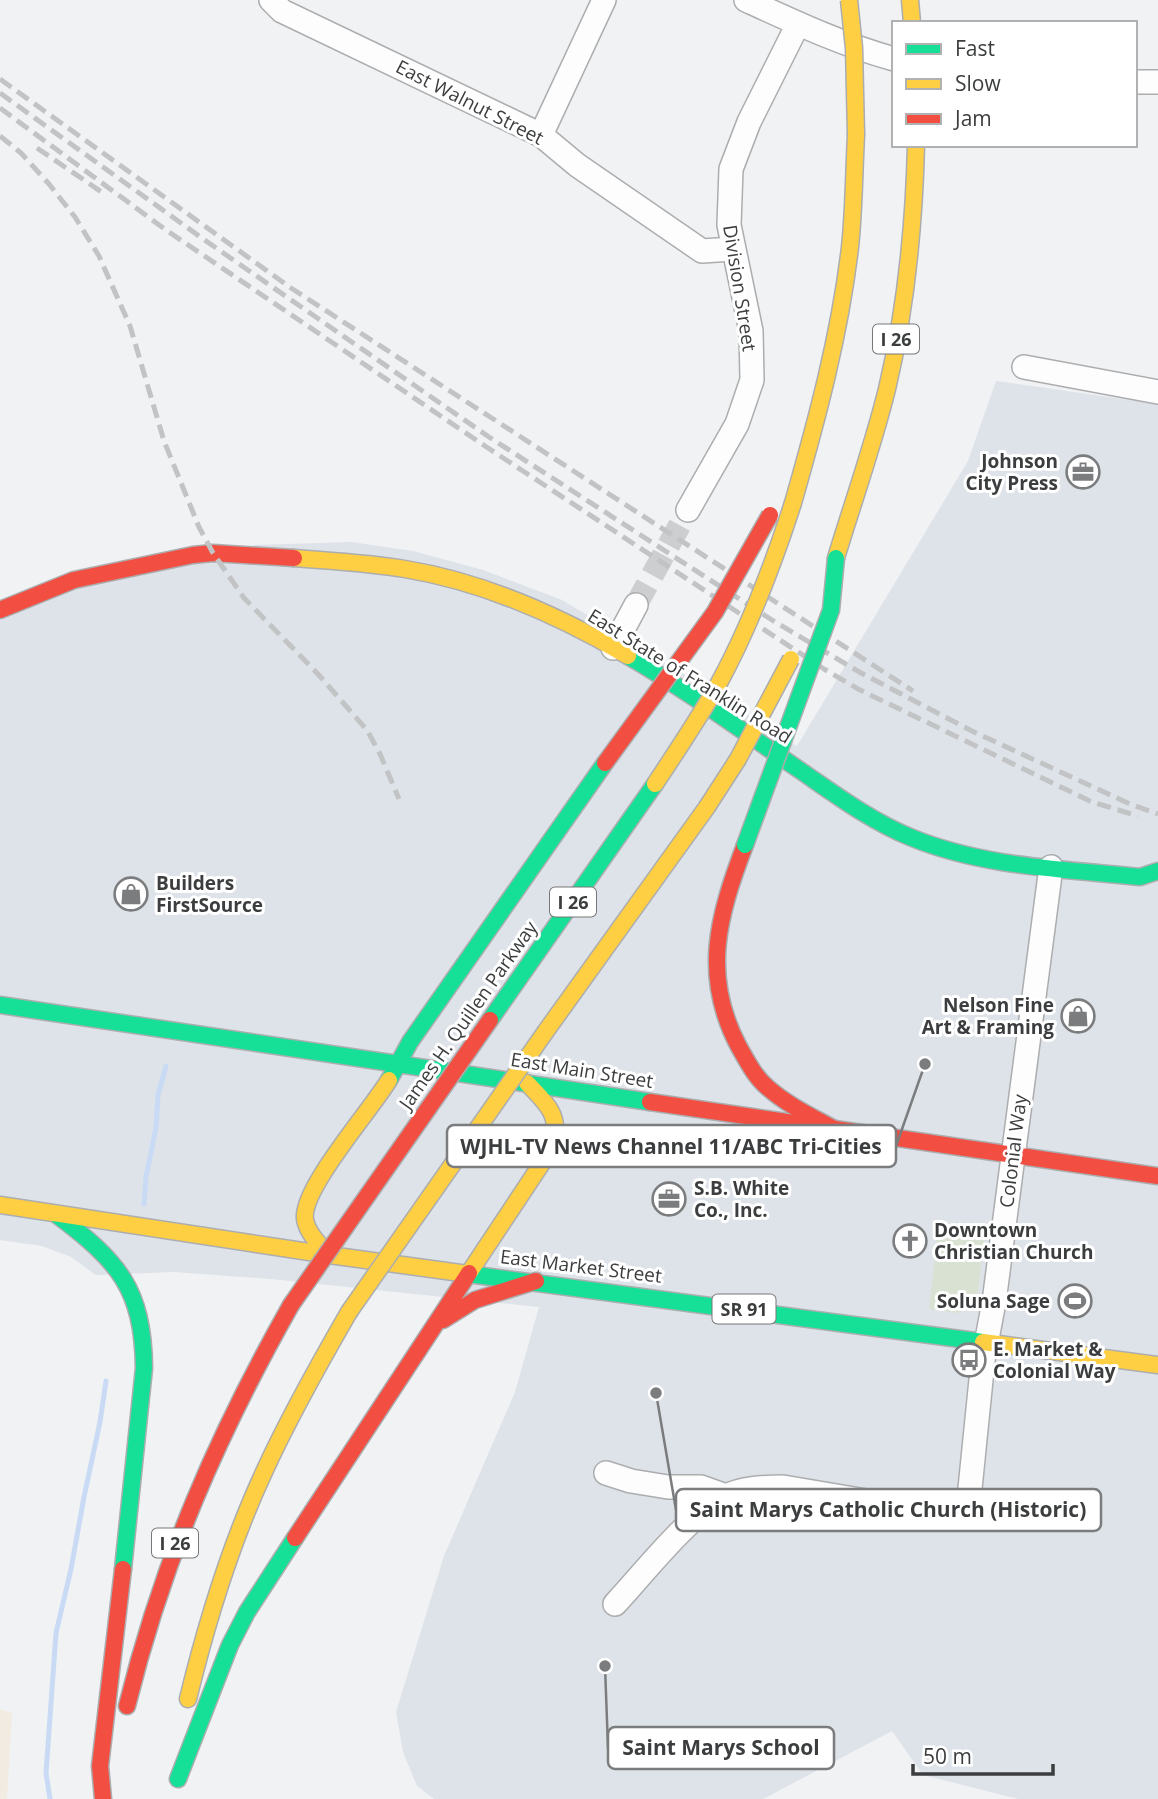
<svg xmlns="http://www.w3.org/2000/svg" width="1158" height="1799" viewBox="0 0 1158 1799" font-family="'Open Sans',sans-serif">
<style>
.built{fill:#dee3e9}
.industrial{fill:#f1ebe1}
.green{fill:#d9e2d2}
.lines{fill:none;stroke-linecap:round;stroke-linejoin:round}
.stream{stroke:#c9daf4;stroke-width:5}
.street-tunnel{stroke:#ccced0;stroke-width:23;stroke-dasharray:23 11;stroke-linecap:butt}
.street-casing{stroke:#acadaf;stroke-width:26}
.fast-casing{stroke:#acadaf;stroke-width:19}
.slow-casing{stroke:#acadaf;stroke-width:19}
.jam-casing{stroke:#acadaf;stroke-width:19}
.street{stroke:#fdfdfd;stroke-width:23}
.fast{stroke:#16e098;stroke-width:16}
.slow{stroke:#ffcf43;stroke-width:16}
.jam{stroke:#f24e42;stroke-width:16}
.rail{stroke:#c2c3c4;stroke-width:5;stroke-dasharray:14 7;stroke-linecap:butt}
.fast-bridge-casing{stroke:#acadaf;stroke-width:19;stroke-linecap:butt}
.slow-bridge-casing{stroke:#acadaf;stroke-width:19;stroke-linecap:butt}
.jam-bridge-casing{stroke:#acadaf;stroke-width:19;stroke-linecap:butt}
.fast-bridge{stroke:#16e098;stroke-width:16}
.slow-bridge{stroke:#ffcf43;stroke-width:16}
.jam-bridge{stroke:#f24e42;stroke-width:16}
.labels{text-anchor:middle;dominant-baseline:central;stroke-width:6;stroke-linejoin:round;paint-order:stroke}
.shield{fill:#fff;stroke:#767778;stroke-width:2}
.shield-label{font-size:18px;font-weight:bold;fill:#3b3d3e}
.street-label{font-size:19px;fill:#3b3d3e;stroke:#fff}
.poi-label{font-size:19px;font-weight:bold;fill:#3b3d3e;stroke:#fff;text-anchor:start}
.leader{fill:none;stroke:#7a7c7e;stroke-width:2.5}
.callout-dot{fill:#7a7c7e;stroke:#fff;stroke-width:2.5}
.callout{fill:#fff;stroke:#7a7c7e;stroke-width:2.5}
.callout-label{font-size:21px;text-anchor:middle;font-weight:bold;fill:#3b3d3e}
</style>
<rect width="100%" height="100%" fill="#f0f2f4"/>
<path class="built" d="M 996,381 L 1158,404 L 1158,1799 L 1018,1799 L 923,1775 L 892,1731 L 763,1799 L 434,1799 L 417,1786 L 403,1752 L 396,1712 L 444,1556 L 515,1392 L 539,1307 L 271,1279 L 174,1272 L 96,1275 L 71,1257 L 42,1246 L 0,1240 L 0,601 L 255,545 L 351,542 L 413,551 L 483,570 L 562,600 L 645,649 L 797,746 L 968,461 Z"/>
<path class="industrial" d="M 0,1709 L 12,1713 L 7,1799 L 0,1799 Z"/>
<path class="green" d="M 938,1230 L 985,1237 L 977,1298 L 959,1313 L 929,1309 Z"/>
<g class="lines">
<g class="stream">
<path d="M 144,1204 L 146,1177 L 156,1128 L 158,1095 L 166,1066"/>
<path d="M 50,1799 L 46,1773 L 56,1633 L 71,1569 L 84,1497 L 100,1422 L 106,1381"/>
</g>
<path class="street-tunnel" d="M 636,605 L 688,510"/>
<defs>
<g id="street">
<path d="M 271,0 L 282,11 L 541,135 L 577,165 L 702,251 L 733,249"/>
<path d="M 746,0 C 794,22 843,45 894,59"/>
<path d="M 1135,82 L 1158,82"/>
<path d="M 541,135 L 604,0"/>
<path d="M 1024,367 L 1158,392"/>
<path d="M 688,510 L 737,424 L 752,380 L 751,331 L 729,225 L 731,169 L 749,122 L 798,24"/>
<path d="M 613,648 L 636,605"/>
<path d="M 606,1473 L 631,1481 L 668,1487 L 701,1487 L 726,1496"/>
<path d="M 615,1604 C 644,1573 688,1516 724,1497 C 741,1488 763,1487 783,1487 L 967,1518 L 983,1360 L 994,1302 L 1051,867"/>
</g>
<g id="fast">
<path d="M 628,656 C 688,691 744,732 801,771 C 836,795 871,821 910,837 C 982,867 1063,869 1140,877 L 1158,871"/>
<path d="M 0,1005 L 398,1064"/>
<path d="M 490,1020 L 655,784"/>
<path d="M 398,1064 L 410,1042 L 605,763"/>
<path d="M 389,1080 L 398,1064 L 650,1102"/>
<path d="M 57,1215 C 118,1261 143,1288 144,1368 L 123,1569"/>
<path d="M 468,1274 L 983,1342"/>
<path d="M 178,1779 L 230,1645 L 247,1612 L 295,1538"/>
</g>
<g id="slow">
<path d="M 910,0 L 912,23"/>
<path d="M 793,503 C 817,419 840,334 850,247 C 854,210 854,172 856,135"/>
<path d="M 294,558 C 331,561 369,563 405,569 C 484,582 560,616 628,656"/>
<path d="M 836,558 C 853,502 873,446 887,389 C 906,309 914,227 916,145"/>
<path d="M 546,1031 L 707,807"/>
<path d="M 389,1080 C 371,1110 301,1189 305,1219 C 307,1233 320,1245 329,1255 L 468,1274"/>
<path d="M 0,1205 L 329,1255"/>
<path d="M 469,1273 L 554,1145 C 560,1114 547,1104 527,1083"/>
<path d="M 983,1342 L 1158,1365"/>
<path d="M 188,1699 C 207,1621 230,1545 264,1472 C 289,1417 319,1364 349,1312"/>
</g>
<g id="jam">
<path d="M 0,610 L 74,580 L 193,555 L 213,553 L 294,558"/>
<path d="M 745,845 C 718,916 701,976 739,1047 C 747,1061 755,1077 767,1087 C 787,1105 813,1117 836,1130"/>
<path d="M 650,1102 L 1158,1176"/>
<path d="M 443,1320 L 475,1300 L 536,1281"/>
<path d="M 295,1538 L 469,1273"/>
<path d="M 127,1706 C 163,1560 217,1436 291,1305"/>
<path d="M 103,1799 L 100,1766 L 123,1569"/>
</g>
</defs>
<use href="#street" class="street-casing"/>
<use href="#fast" class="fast-casing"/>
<use href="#slow" class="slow-casing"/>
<use href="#jam" class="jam-casing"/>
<use href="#street" class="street"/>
<use href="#fast" class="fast"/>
<use href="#slow" class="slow"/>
<use href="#jam" class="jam"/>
<g class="rail">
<path d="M 0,79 L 291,288 L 913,691"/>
<path d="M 0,93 L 206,241 L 489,437 L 772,620 L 861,673 L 974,732 L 1130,804 L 1158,814"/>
<path d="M 0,108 L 166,230 L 485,446 L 824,669 L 858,689 L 1092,802 L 1138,816"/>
<path d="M 0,136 L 21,153 L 49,184 L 75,217 L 99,256 L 130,326 L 164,441 L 199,527 L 213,553 L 244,598 L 317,673 L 367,730 L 380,754 L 399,799"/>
<path d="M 37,148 L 103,193"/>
</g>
<defs>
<path id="fast-bridge" d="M 745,845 L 831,610 L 836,558"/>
<g id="slow-bridge">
<path d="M 849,0 L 854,48 L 856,135"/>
<path d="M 655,784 C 677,751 699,718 719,683 C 750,626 773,565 793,503"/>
<path d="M 707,807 L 738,759 L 791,659"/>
<path d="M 349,1312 L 546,1031"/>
</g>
<g id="jam-bridge">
<path d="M 605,763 L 715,612 L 770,515"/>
<path d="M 291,1305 L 490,1020"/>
</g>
</defs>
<use href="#fast-bridge" class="fast-bridge-casing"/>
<use href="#slow-bridge" class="slow-bridge-casing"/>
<use href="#jam-bridge" class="jam-bridge-casing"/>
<use href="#fast-bridge" class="fast-bridge"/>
<use href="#slow-bridge" class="slow-bridge"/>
<use href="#jam-bridge" class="jam-bridge"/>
</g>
<defs>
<symbol id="office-ring" viewBox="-11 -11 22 22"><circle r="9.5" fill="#fff" stroke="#7a7c7e" stroke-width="1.5"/><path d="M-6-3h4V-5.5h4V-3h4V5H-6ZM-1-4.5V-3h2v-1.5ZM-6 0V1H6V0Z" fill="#7a7c7e"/></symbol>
<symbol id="shop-ring" viewBox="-11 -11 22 22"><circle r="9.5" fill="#fff" stroke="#7a7c7e" stroke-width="1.5"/><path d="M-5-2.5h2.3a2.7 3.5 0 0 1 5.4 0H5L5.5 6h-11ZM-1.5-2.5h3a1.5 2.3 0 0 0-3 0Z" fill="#7a7c7e"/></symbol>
<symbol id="church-ring" viewBox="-11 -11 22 22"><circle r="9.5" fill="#fff" stroke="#7a7c7e" stroke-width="1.5"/><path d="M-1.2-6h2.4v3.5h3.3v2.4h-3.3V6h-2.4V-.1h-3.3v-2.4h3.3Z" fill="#7a7c7e"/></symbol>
<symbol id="stadium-ring" viewBox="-11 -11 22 22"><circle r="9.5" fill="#fff" stroke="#7a7c7e" stroke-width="1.5"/><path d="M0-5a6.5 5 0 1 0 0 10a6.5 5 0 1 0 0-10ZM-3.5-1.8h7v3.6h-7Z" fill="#7a7c7e"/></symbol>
<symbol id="bus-ring" viewBox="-11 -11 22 22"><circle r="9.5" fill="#fff" stroke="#7a7c7e" stroke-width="1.5"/><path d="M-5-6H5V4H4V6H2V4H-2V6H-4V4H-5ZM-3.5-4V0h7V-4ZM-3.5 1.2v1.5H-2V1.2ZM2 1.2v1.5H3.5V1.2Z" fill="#7a7c7e"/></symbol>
</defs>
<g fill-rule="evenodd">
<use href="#office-ring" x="1064" y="453" width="38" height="38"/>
<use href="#shop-ring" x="112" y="875" width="38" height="38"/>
<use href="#shop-ring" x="1059" y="997" width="38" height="38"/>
<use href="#office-ring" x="650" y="1180" width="38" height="38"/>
<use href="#church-ring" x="891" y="1222" width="38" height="38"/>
<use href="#stadium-ring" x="1056" y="1282" width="38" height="38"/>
<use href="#bus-ring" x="950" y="1341" width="38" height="38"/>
</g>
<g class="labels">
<g class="shield">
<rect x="873" y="324.5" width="46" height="29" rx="5"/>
<rect x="550" y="887.5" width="46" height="29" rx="5"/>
<rect x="712.5" y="1294.5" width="63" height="29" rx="5"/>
<rect x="152" y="1528.5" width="46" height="29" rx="5"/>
</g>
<g class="shield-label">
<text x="896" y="339">I 26</text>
<text x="573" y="902">I 26</text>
<text x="744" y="1309">SR 91</text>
<text x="175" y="1543">I 26</text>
</g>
<g class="street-label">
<text transform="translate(470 102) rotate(27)">East Walnut Street</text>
<text transform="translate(740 288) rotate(81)">Division Street</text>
<text transform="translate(690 676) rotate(32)">East State of Franklin Road</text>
<text transform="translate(468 1015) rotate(-55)">James H. Quillen Parkway</text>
<text transform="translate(582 1070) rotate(9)">East Main Street</text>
<text transform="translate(1013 1151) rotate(-83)">Colonial Way</text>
<text transform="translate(581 1266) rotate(7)">East Market Street</text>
</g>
<g class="poi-label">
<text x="1058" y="461" text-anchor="end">Johnson<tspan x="1058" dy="22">City Press</tspan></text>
<text x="156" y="883">Builders<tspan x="156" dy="22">FirstSource</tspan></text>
<text x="1054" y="1005" text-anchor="end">Nelson Fine<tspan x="1054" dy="22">Art &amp; Framing</tspan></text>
<text x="694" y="1188">S.B. White<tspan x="694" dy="22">Co., Inc.</tspan></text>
<text x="934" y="1230">Downtown<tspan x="934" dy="22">Christian Church</tspan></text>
<text x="1050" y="1301" text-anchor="end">Soluna Sage</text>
<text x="993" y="1349">E. Market &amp;<tspan x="993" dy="22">Colonial Way</tspan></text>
</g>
</g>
<path class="leader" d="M925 1064L896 1146M656 1393L676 1510M605 1666L608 1748"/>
<g class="callout-dot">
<circle cx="925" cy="1064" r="7"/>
<circle cx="656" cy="1393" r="7"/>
<circle cx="605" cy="1666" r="7"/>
</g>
<g class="callout">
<rect x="447" y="1125" width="449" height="42" rx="7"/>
<rect x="676" y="1489" width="425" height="42" rx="7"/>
<rect x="608" y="1727" width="226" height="42" rx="7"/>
</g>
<g class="callout-label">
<text x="671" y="1154">WJHL-TV News Channel 11/ABC Tri-Cities</text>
<text x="888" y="1517">Saint Marys Catholic Church (Historic)</text>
<text x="721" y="1755">Saint Marys School</text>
</g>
<rect x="892" y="21" width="245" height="126" fill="#ffffff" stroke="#b1b1b2" stroke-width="2"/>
<rect x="906" y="44" width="35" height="10" fill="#16e098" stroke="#b1b1b2" stroke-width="2"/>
<text x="955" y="56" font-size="21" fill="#3b3d3e">Fast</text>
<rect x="906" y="79" width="35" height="10" fill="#ffcf43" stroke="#b1b1b2" stroke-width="2"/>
<text x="955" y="91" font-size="21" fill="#3b3d3e">Slow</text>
<rect x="906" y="114" width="35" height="10" fill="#f24e42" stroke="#b1b1b2" stroke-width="2"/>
<text x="955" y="126" font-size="21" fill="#3b3d3e">Jam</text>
<path d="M913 1764v10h140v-10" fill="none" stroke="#3b3d3e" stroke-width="3.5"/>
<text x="923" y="1764" font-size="21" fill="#3b3d3e" stroke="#ffffff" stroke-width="5" paint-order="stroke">50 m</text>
</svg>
